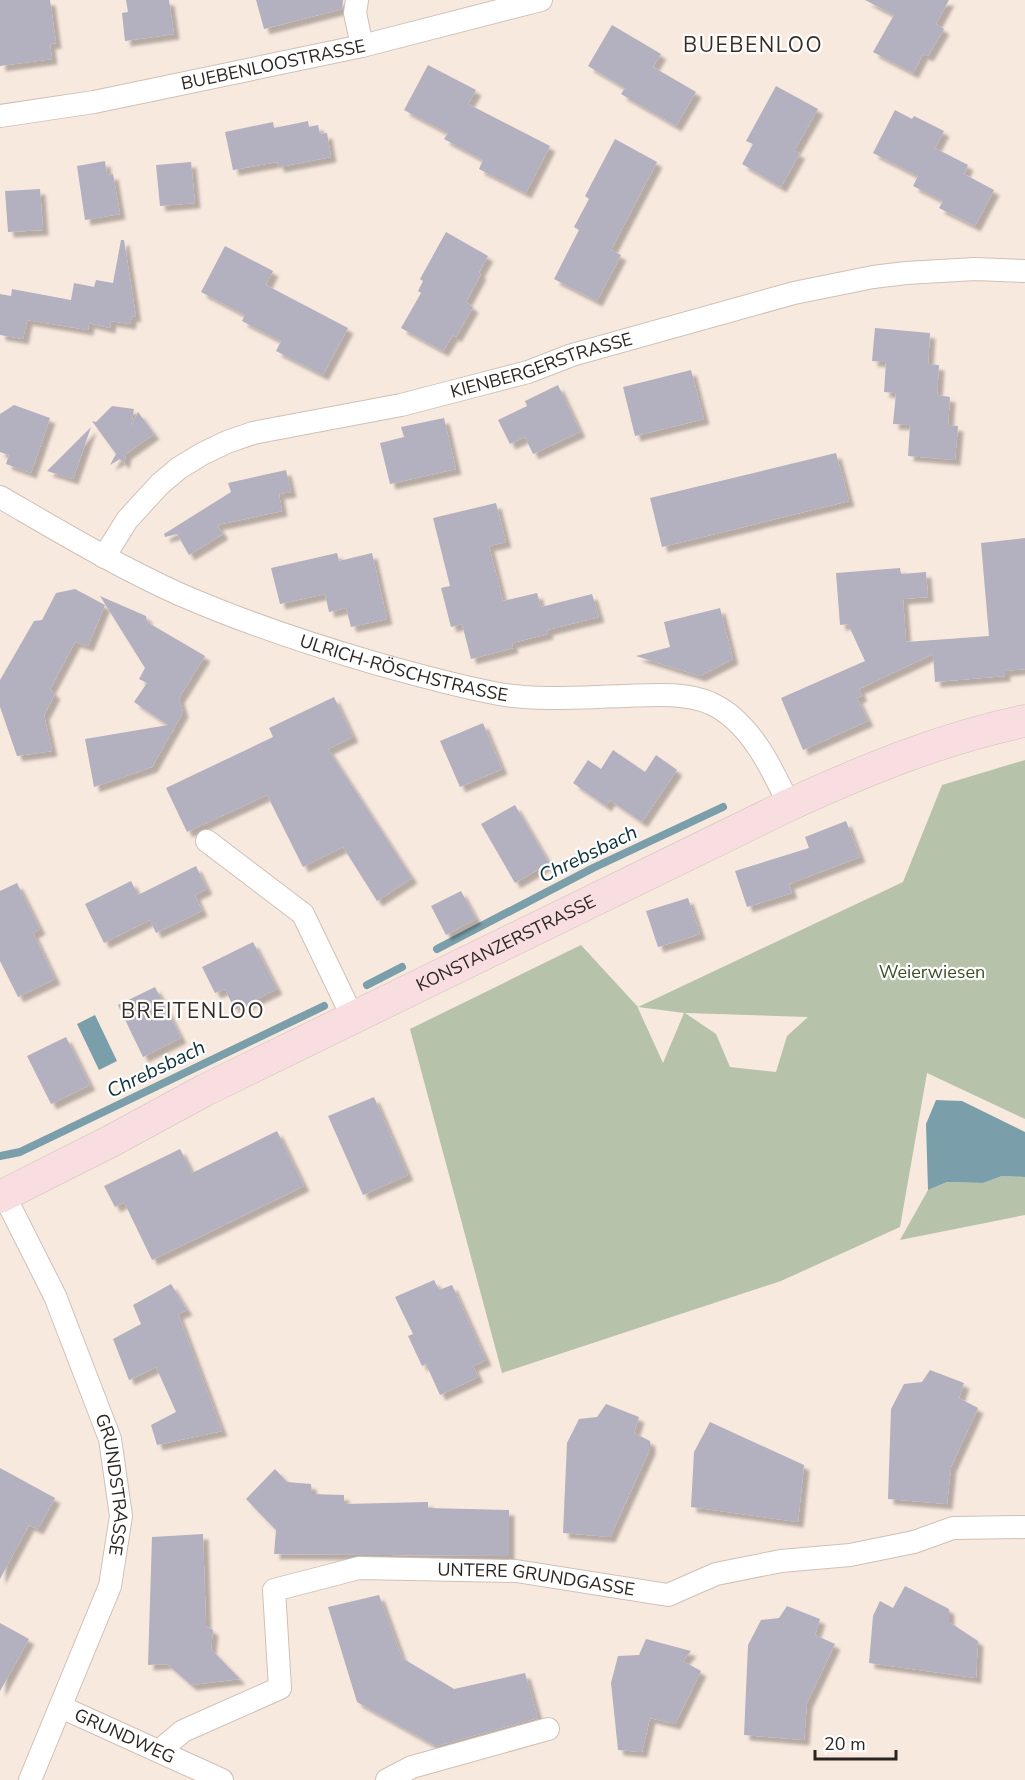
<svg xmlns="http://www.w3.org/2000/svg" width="1025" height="1780" viewBox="0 0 1025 1780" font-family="'Nunito Sans',sans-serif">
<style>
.green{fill:#b6c2aa;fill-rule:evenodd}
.water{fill:#7a9fab}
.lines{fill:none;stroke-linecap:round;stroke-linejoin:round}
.stream{stroke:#7a9fab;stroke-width:8}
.building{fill:#b3b0bf;filter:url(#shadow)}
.minor-casing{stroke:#cfc0b7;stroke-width:24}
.secondary-casing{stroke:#cfc0b7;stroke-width:33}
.minor{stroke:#fff;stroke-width:22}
.secondary{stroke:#f8dde1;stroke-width:32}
.labels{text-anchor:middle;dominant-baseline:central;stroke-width:4.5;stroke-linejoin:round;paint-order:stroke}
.street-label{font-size:18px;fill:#2b2521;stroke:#fff}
.park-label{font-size:18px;fill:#3a4e21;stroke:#fff}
.water-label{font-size:20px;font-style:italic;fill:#0d323c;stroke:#fff}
.quarter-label{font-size:21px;letter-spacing:1.5px;fill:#372c24;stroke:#fff}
</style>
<defs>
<filter id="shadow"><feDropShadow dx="5.5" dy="5.5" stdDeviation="1.5" flood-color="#0004"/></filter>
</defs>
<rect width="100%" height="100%" fill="#f8e9df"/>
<g class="green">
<path d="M 1025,760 L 1025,1119 L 927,1073 L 900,1227 L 781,1281 L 502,1373 L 410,1029 L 581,945 L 638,1007 L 903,882 L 942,785 ZM 638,1007 L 684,1013 L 663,1063 L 638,1008 ZM 685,1013 L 808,1017 L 787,1036 L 776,1072 L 730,1067 L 716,1034 Z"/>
<path d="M 1002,1176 L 1025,1177 L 1025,1215 L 900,1240 L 928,1190 L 947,1182 L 983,1183 Z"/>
</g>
<g class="water">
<path d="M 95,1015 L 117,1061 L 99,1070 L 77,1024 Z"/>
<path d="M 936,1100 L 962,1101 L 1025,1132 L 1025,1177 L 1002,1176 L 983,1183 L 947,1182 L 928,1190 L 926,1124 Z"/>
</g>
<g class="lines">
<g class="stream">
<path d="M 437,949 L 593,868 L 723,807"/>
<path d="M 367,985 L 402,967"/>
<path d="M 0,1156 L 20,1152 L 324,1006"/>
</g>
</g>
<g class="building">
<path d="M 0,0 L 50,0 L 56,43 L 50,44 L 52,59 L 0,66 Z"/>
<path d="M 126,0 L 169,0 L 174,34 L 125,41 L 122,13 L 128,12 Z"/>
<path d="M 256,0 L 343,0 L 342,9 L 264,29 Z"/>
<path d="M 865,0 L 949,0 L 936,24 L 944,29 L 928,56 L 923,54 L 913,73 L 873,52 L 894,15 Z"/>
<path d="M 612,25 L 661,54 L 653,67 L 696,92 L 676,126 L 621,94 L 625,88 L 588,66 Z"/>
<path d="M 428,65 L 476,90 L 468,104 L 550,146 L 526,193 L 479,169 L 483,160 L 444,139 L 448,133 L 404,110 Z"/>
<path d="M 776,86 L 818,109 L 794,151 L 800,153 L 781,187 L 742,164 L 753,144 L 746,141 Z"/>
<path d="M 895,110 L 912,119 L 914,116 L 944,131 L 935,148 L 968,165 L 964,174 L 994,190 L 975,226 L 939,208 L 943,201 L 913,186 L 918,176 L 873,153 Z"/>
<path d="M 308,121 L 309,127 L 318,125 L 320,134 L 327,133 L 331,157 L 279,167 L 277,162 L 233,170 L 225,132 L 273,122 L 274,128 Z"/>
<path d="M 615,139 L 657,162 L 611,250 L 621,255 L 597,301 L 554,279 L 579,230 L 574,227 L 589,199 L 585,196 Z"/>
<path d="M 105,161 L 107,175 L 113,174 L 120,214 L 85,220 L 77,166 Z"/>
<path d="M 191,162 L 195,203 L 160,206 L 156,165 Z"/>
<path d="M 40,189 L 43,230 L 8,232 L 5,191 Z"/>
<path d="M 446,232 L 488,256 L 479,272 L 481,274 L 466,302 L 473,307 L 456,337 L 453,335 L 443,351 L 401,328 L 421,293 L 418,291 L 423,281 L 420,279 Z"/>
<path d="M 121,240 L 124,240 L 136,317 L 132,316 L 130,324 L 111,321 L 110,328 L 89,323 L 88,330 L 27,320 L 23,339 L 0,335 L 0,294 L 11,296 L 12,289 L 71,300 L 74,283 L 94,287 L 96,280 L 113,283 Z"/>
<path d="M 225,246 L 273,271 L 266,285 L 348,328 L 323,375 L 276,351 L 281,341 L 242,321 L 245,315 L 201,292 Z"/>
<path d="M 875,328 L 930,333 L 928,364 L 939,365 L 937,395 L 950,397 L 948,425 L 958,426 L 955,460 L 908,456 L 910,425 L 893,424 L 896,393 L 884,392 L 886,362 L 872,361 Z"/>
<path d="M 691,370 L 704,419 L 635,436 L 623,387 Z"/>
<path d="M 558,385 L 580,432 L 533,454 L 525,437 L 510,444 L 498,420 L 527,406 L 525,401 Z"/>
<path d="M 14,405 L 50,418 L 31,473 L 6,464 L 9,455 L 0,452 L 0,414 Z"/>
<path d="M 112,406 L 134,409 L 131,426 L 138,412 L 154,434 L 126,454 L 124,464 L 120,459 L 110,465 L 116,454 L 92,421 L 96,422 Z"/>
<path d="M 444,418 L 456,469 L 390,484 L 380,443 L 404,437 L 401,427 Z"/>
<path d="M 91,427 L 73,479 L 47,471 Z"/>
<path d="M 836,453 L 849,501 L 662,547 L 650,498 Z"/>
<path d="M 286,470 L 291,492 L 279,494 L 282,511 L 217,525 L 223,534 L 189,555 L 177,534 L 165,537 L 164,534 L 231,492 L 228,483 Z"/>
<path d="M 496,503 L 506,542 L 489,546 L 503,601 L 537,593 L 541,607 L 592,594 L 599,617 L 547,630 L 548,634 L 512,643 L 513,648 L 471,659 L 462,624 L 451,627 L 441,588 L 450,586 L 433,518 Z"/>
<path d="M 1025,538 L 1025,669 L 1005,671 L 1005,676 L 935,682 L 933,654 L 859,689 L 862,696 L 857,698 L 868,721 L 803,750 L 781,698 L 865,661 L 848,624 L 840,625 L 836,573 L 900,568 L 901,574 L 926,572 L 928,597 L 903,599 L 906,642 L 989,636 L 981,543 Z"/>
<path d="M 337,553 L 339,561 L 372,553 L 387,619 L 351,627 L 346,608 L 329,612 L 325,594 L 280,604 L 271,568 Z"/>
<path d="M 75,589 L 105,605 L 88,646 L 75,642 L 50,689 L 55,694 L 44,715 L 52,751 L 17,756 L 0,707 L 0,680 L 34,621 L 42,620 L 56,593 Z"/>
<path d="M 100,596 L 146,616 L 147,622 L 205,656 L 179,698 L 183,712 L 152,767 L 94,787 L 85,739 L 168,725 L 134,702 L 147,683 L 139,679 L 145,668 Z"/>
<path d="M 720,608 L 733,659 L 700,676 L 636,656 L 670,647 L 664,622 Z"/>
<path d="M 334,697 L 353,737 L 328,749 L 412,878 L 377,901 L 343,847 L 303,867 L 267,795 L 187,832 L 166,788 L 273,737 L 269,728 Z"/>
<path d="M 483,723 L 502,769 L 460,787 L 440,741 Z"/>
<path d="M 613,750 L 645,772 L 656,755 L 677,770 L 642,822 L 610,800 L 606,806 L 573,783 L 588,760 L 601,769 Z"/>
<path d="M 515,805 L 549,863 L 515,883 L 481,824 Z"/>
<path d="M 846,821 L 860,857 L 789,884 L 792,893 L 747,907 L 735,871 L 809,848 L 805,837 Z"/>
<path d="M 196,866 L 207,889 L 195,895 L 202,911 L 156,933 L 150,920 L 104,943 L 85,904 L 131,881 L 138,895 Z"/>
<path d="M 17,883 L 40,929 L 33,933 L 55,979 L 18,997 L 0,961 L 0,891 Z"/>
<path d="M 461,891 L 476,919 L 446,935 L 431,906 Z"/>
<path d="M 688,898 L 700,934 L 658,947 L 646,911 Z"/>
<path d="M 253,942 L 277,989 L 235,1010 L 225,989 L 215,993 L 202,967 Z"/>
<path d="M 155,987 L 181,1038 L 143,1057 L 118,1005 Z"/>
<path d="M 66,1037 L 90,1085 L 51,1104 L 27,1056 Z"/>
<path d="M 374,1097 L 408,1175 L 363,1195 L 328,1116 Z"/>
<path d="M 277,1131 L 304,1186 L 152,1260 L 124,1202 L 115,1207 L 104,1186 L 180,1149 L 192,1173 Z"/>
<path d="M 434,1280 L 439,1290 L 452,1285 L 486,1360 L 473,1366 L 478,1377 L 440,1395 L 426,1364 L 422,1366 L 408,1336 L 413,1334 L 395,1297 Z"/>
<path d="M 171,1284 L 187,1310 L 178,1314 L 222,1431 L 157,1445 L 151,1425 L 176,1412 L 156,1367 L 129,1380 L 113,1339 L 141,1324 L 133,1305 Z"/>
<path d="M 930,1370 L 964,1383 L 959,1398 L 978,1408 L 951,1467 L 947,1504 L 888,1499 L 891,1409 L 904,1384 L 922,1382 Z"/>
<path d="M 606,1404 L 639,1417 L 634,1433 L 650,1441 L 650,1449 L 610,1537 L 563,1533 L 567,1443 L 579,1419 L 597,1417 Z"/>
<path d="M 710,1422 L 804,1465 L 798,1522 L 691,1507 L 694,1452 Z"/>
<path d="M 0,1468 L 55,1498 L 38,1529 L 29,1525 L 0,1579 Z"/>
<path d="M 275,1469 L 287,1482 L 311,1484 L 312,1494 L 344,1495 L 344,1504 L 428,1502 L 428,1508 L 509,1510 L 509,1556 L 274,1554 L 276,1530 L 246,1499 Z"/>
<path d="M 203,1534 L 206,1626 L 213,1630 L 211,1649 L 240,1679 L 191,1685 L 167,1664 L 148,1665 L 152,1537 Z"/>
<path d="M 905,1586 L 949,1609 L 949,1622 L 978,1641 L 976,1678 L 869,1663 L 873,1616 L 880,1601 L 893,1608 Z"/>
<path d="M 379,1595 L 402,1658 L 454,1689 L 525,1673 L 538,1718 L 436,1746 L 357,1702 L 328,1607 Z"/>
<path d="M 787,1606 L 820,1619 L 815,1635 L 835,1644 L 807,1703 L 804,1740 L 744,1735 L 748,1645 L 761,1620 L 779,1618 Z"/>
<path d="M 0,1623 L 29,1639 L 0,1691 Z"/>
<path d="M 646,1639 L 691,1651 L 683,1661 L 701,1671 L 675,1724 L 650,1718 L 642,1752 L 618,1750 L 611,1683 L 618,1656 L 639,1655 Z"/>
</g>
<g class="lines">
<defs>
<g id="minor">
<path d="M 357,0 L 355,13 L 362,46"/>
<path id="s1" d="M 0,116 L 94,102 L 362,46 L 541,0"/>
<path id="s2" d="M 0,497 C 59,531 117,566 179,594 C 241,621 306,643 371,662 C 413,674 456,686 499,694 C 541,701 583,697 625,696 C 653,695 683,692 710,703 C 749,720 772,768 789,805"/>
<path id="s3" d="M 104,557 L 127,520 L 160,484 L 179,468 L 202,454 L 227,442 L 253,433 L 401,405 L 455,391 L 528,372 L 572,355 L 794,293 L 873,277 L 906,273 L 975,269 L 1025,271"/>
<path d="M 207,841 L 303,914 L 353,1018"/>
<path id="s4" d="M 4,1195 L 55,1296 L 110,1439 L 121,1516 L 110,1586 L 30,1780"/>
<path id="s5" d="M 61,1707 L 222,1780"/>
<path id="s6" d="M 159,1751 L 183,1731 L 280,1688 L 274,1590 L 359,1568 L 516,1571 L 668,1595 L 716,1574 L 781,1561 L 850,1555 L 914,1542 L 953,1528 L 1025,1527"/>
<path d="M 387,1780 L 412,1767 L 548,1729"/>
</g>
<g id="secondary">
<path id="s7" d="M 0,1197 L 113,1140 L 205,1090 L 789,805 C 865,770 943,738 1025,721"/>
</g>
</defs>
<use href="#minor" class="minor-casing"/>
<use href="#secondary" class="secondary-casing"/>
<use href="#minor" class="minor"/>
<use href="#secondary" class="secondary"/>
</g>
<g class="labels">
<g class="street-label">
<text stroke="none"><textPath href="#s1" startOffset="278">BUEBENLOOSTRASSE</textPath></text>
<text stroke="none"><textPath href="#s3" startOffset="496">KIENBERGERSTRASSE</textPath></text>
<text stroke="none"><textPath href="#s2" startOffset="441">ULRICH-RÖSCHSTRASSE</textPath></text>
<text stroke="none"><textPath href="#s7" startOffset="566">KONSTANZERSTRASSE</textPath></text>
<text stroke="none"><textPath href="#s4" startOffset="312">GRUNDSTRASSE</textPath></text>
<text stroke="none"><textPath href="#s6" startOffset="501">UNTERE GRUNDGASSE</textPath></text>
<text stroke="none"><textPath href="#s5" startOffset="70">GRUNDWEG</textPath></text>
</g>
<g class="park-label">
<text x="932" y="972">Weierwiesen</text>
</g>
<g class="water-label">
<text transform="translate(588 854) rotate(-26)">Chrebsbach</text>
<text transform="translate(156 1069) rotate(-26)">Chrebsbach</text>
</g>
<g class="quarter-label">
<text x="753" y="45">BUEBENLOO</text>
<text x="193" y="1011">BREITENLOO</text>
</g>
</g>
<path d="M815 1750v9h81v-9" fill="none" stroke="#2b2521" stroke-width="3"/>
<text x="824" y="1750" font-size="18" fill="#2b2521" stroke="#ffffff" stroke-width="4.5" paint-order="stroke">20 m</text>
</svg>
